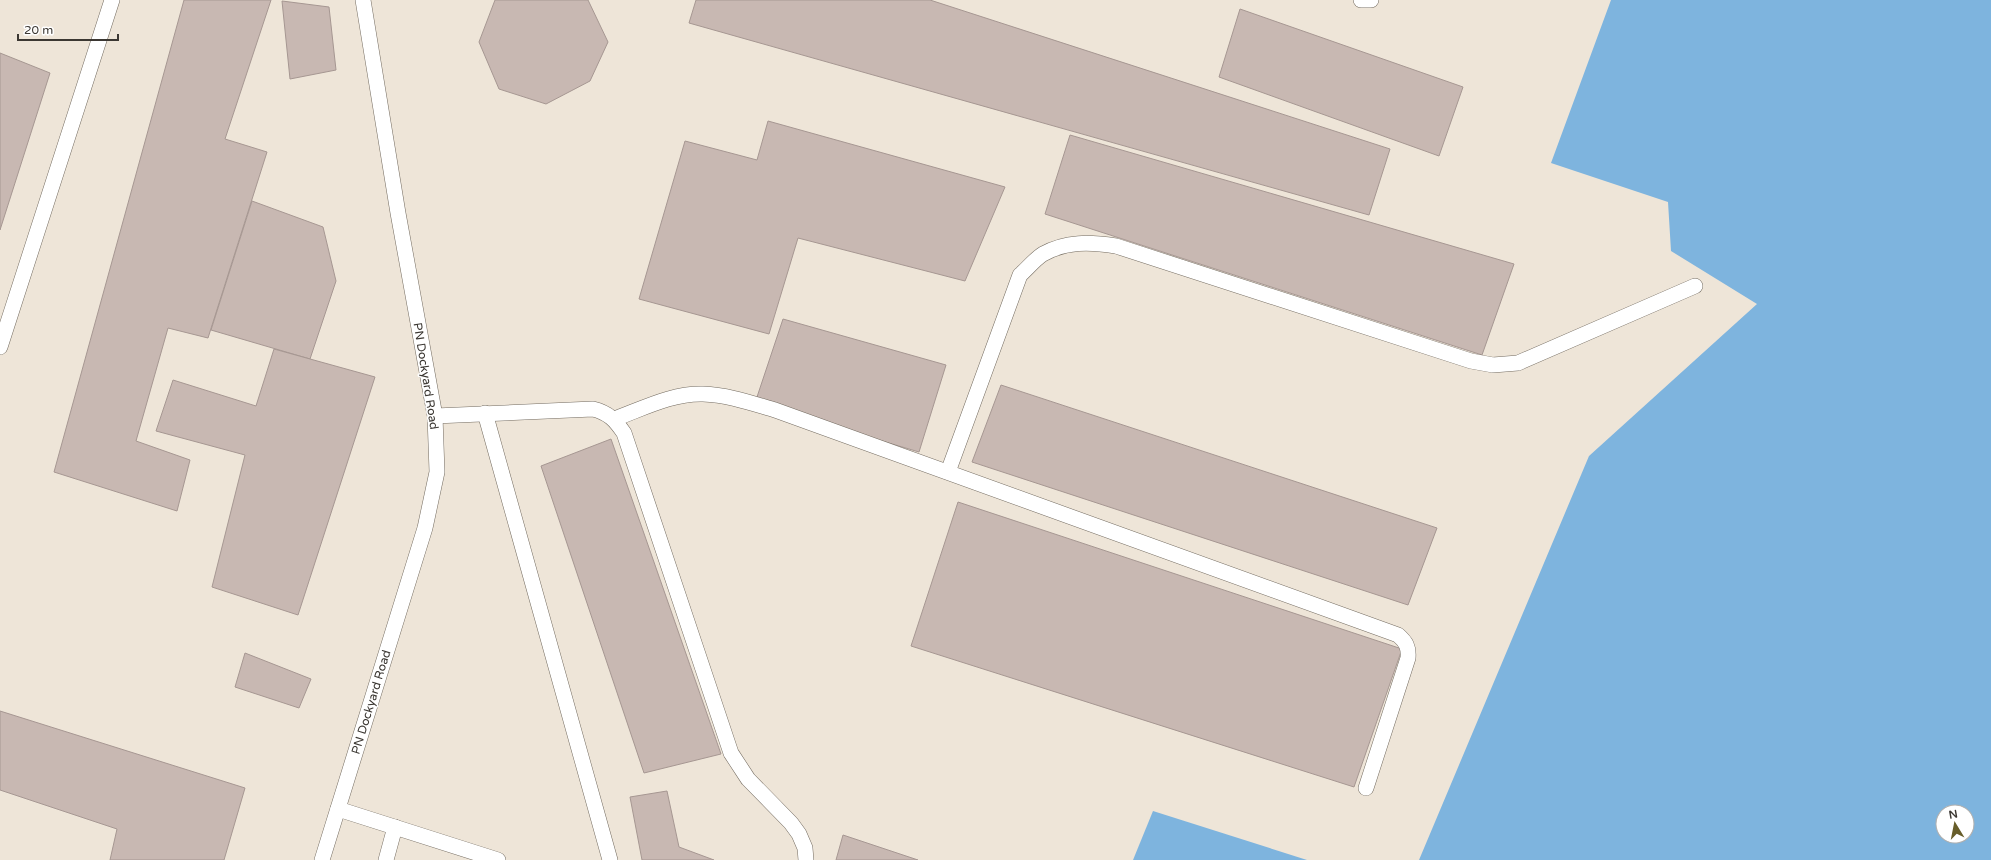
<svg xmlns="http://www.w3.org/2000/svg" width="1991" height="860" viewBox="0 0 1991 860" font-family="'Varela Round',sans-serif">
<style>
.water{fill:#7eb4de;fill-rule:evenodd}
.building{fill:#c8b8b2;stroke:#a69792}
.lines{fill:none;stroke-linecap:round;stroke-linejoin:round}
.service-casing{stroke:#746c61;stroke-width:16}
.service{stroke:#fff;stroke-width:15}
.labels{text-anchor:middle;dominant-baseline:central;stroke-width:3;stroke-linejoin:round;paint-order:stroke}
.street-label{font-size:12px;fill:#3b3732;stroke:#fff}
</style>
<rect width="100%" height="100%" fill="#eee5d8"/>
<g class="water">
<path d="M 1611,0 L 1991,0 L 1991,860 L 1419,860 L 1589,456 L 1757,304 L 1671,251 L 1668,202 L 1551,163 ZM 1943,812 L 1967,812 L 1967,836 L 1943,836 Z"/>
<path d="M 1153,811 L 1307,860 L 1133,860 Z"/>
</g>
<g class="building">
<path d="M 184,0 L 271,0 L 225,139 L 267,152 L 208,338 L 168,328 L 136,441 L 190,460 L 177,511 L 54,472 Z"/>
<path d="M 495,0 L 588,0 L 608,42 L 590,81 L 546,104 L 499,89 L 479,42 Z"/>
<path d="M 696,0 L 930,0 L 1390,149 L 1369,215 L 689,23 Z"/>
<path d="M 282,1 L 329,7 L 336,70 L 290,79 Z"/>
<path d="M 1240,9 L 1463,87 L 1439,156 L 1219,77 Z"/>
<path d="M 0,53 L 50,73 L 0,230 Z"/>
<path d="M 768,121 L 1005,187 L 965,281 L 798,238 L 769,334 L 639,299 L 685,141 L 757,160 Z"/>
<path d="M 1070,135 L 1514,264 L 1482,355 L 1045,214 Z"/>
<path d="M 252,201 L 323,227 L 336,281 L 310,359 L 211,330 Z"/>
<path d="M 783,319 L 946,365 L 919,452 L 755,403 Z"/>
<path d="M 274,349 L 375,377 L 298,615 L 212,587 L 245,455 L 156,431 L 173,380 L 256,406 Z"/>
<path d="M 1001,385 L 1437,528 L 1408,605 L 972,462 Z"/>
<path d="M 611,439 L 721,754 L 644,773 L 541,466 Z"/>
<path d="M 958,502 L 1402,649 L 1354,787 L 911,646 Z"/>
<path d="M 245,653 L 311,679 L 299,708 L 235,687 Z"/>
<path d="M 0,711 L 245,788 L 224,860 L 110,860 L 117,829 L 0,790 Z"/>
<path d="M 667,791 L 679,847 L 714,860 L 642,860 L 630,797 Z"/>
<path d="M 843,835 L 918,860 L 836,860 Z"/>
</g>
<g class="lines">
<defs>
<g id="service">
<path d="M 1361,0 L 1371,0"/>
<path d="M 0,347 L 112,0"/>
<path d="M 485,413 L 610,860"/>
<path d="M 435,416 L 593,409 C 609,413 615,420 624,433 L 731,753 L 748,779 L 791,823 L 799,834 L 805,848 L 806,860"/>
<path d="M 614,419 C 642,409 672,393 703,394 C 728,395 751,403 775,410 L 1398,635 C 1406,642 1409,647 1408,658 L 1366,788"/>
<path d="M 948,472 L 1020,275 C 1027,269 1035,259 1043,254 C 1066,241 1090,242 1116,246 L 1471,361 L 1493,365 L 1518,363 L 1695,286"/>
<path d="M 338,809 L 498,860"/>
<path d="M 322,860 L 425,528 L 437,472 L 435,416 L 398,213 L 363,0"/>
<path d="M 386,860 L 395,827"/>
</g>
</defs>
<use href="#service" class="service-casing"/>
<use href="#service" class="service"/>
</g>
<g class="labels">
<g class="street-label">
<text transform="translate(426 376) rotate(81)">PN Dockyard Road</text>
<text transform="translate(371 702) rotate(-73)">PN Dockyard Road</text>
</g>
</g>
<g transform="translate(1955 824) rotate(350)"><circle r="19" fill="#ffffff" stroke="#b1afad"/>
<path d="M0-3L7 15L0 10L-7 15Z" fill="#675d2a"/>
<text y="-6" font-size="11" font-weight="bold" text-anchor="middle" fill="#3b3732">N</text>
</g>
<path d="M18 34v6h100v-6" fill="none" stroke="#3b3732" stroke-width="2"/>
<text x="24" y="34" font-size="12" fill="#3b3732" stroke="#ffffff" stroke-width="3" paint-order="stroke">20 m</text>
</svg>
